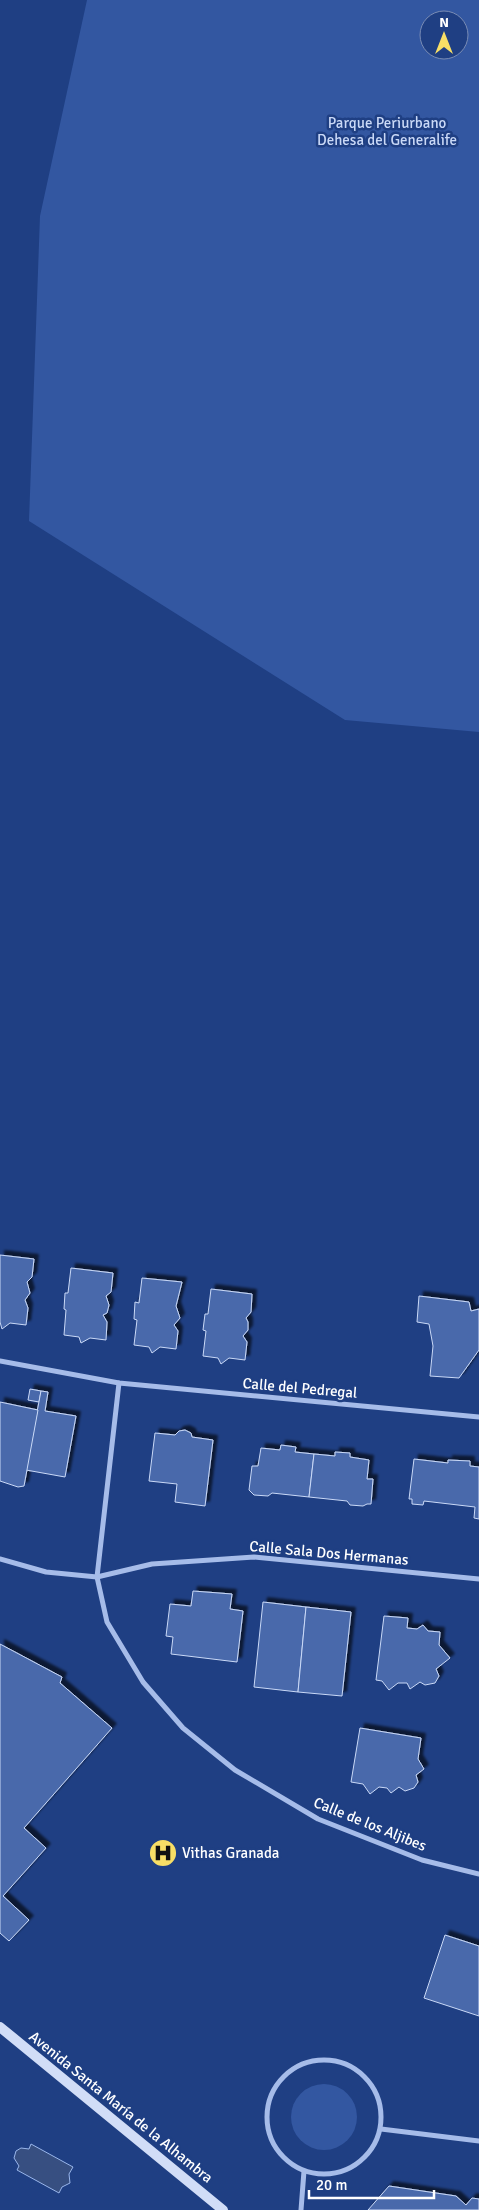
<svg xmlns="http://www.w3.org/2000/svg" width="479" height="2210" viewBox="0 0 479 2210" font-family="Signika,sans-serif">
<style>
.green{fill:#3357a1;fill-rule:evenodd}
.water{fill:#374f81;stroke:#99b6eb}
.building{fill:#4869ab;stroke:#cad9f7;filter:url(#shadow)}
.lines{fill:none;stroke-linecap:round;stroke-linejoin:round}
.street{stroke:#a6bce9;stroke-width:5}
.secondary{stroke:#d1ddf7;stroke-width:10}
.labels{text-anchor:middle;dominant-baseline:central;stroke-width:5;stroke-linejoin:round;paint-order:stroke}
.park-label{font-size:15px;fill:#cad9f7;stroke:#1f3f83}
.street-label{font-size:15px;fill:#fff;stroke:#1f3f83}
.poi-label{font-size:15px;fill:#fff;stroke:#1f3f83;text-anchor:start}
</style>
<defs>
<filter id="shadow"><feDropShadow dx="4.5" dy="-4.5" stdDeviation="1" flood-color="#0009"/></filter>
</defs>
<rect width="100%" height="100%" fill="#1f3f83"/>
<g class="green">
<path d="M 87,0 L 479,0 L 479,732 L 345,720 L 29,521 L 40,216 ZM 429,20 L 459,20 L 459,50 L 429,50 Z"/>
<circle cx="324" cy="2117" r="33"/>
</g>
<path class="water" d="M 31,2144 L 73,2167 L 69,2174 L 70,2183 L 62,2187 L 59,2193 L 17,2170 L 19,2166 L 14,2158 L 16,2151 L 21,2148 L 29,2149 Z"/>
<g class="building">
<path d="M 0,1255 L 34,1259 L 32,1277 L 27,1282 L 30,1293 L 25,1300 L 28,1308 L 26,1325 L 10,1323 L 2,1329 L 0,1322 Z"/>
<path d="M 71,1268 L 113,1273 L 111,1292 L 106,1296 L 109,1305 L 107,1313 L 103,1315 L 107,1322 L 106,1340 L 90,1338 L 81,1343 L 79,1337 L 64,1335 L 66,1310 L 64,1309 L 65,1293 L 68,1293 Z"/>
<path d="M 142,1278 L 182,1282 L 176,1306 L 180,1318 L 174,1325 L 178,1331 L 176,1349 L 160,1347 L 152,1353 L 149,1347 L 134,1345 L 137,1320 L 134,1319 L 135,1302 L 139,1303 Z"/>
<path d="M 211,1289 L 252,1294 L 251,1312 L 246,1318 L 248,1322 L 248,1330 L 243,1336 L 247,1342 L 245,1360 L 229,1358 L 221,1364 L 218,1358 L 203,1356 L 206,1331 L 203,1330 L 205,1314 L 208,1314 Z"/>
<path d="M 419,1296 L 469,1302 L 471,1311 L 479,1309 L 479,1350 L 459,1378 L 430,1376 L 433,1346 L 429,1324 L 417,1322 Z"/>
<path d="M 30,1389 L 41,1391 L 39,1402 L 28,1400 Z"/>
<path d="M 41,1391 L 48,1392 L 45,1411 L 76,1416 L 65,1477 L 26,1470 Z"/>
<path d="M 0,1402 L 38,1410 L 24,1486 L 18,1487 L 0,1481 Z"/>
<path d="M 185,1430 L 191,1433 L 192,1437 L 213,1440 L 205,1506 L 175,1502 L 177,1484 L 149,1481 L 155,1433 L 175,1435 L 179,1431 Z"/>
<path d="M 281,1445 L 296,1447 L 295,1452 L 314,1454 L 309,1497 L 272,1493 L 268,1496 L 254,1495 L 249,1490 L 252,1466 L 258,1466 L 261,1448 L 280,1450 Z"/>
<path d="M 335,1452 L 350,1453 L 350,1457 L 369,1460 L 367,1479 L 373,1479 L 371,1504 L 367,1504 L 363,1506 L 350,1505 L 347,1501 L 309,1497 L 314,1454 L 335,1456 Z"/>
<path d="M 414,1459 L 448,1463 L 448,1460 L 470,1461 L 470,1466 L 479,1467 L 479,1519 L 474,1518 L 475,1507 L 424,1501 L 423,1505 L 412,1504 L 412,1499 L 409,1499 Z"/>
<path d="M 193,1591 L 232,1594 L 230,1609 L 243,1611 L 237,1662 L 171,1654 L 173,1637 L 166,1636 L 170,1604 L 191,1606 Z"/>
<path d="M 263,1602 L 306,1607 L 298,1692 L 254,1687 Z"/>
<path d="M 306,1607 L 351,1612 L 342,1696 L 298,1692 Z"/>
<path d="M 384,1616 L 408,1618 L 407,1628 L 417,1629 L 423,1625 L 428,1631 L 440,1632 L 439,1645 L 450,1658 L 436,1669 L 439,1676 L 435,1683 L 425,1685 L 420,1682 L 410,1689 L 407,1683 L 398,1683 L 389,1690 L 382,1681 L 376,1680 Z"/>
<path d="M 0,1644 L 62,1677 L 60,1683 L 112,1728 L 24,1828 L 46,1848 L 3,1896 L 29,1920 L 9,1941 L 0,1933 Z"/>
<path d="M 360,1728 L 421,1738 L 418,1759 L 424,1769 L 416,1775 L 418,1782 L 414,1788 L 405,1791 L 399,1787 L 391,1793 L 387,1788 L 379,1787 L 370,1794 L 363,1784 L 351,1782 Z"/>
<path d="M 445,1935 L 479,1946 L 479,2016 L 424,1998 Z"/>
<path d="M 389,2186 L 456,2196 L 466,2205 L 472,2198 L 479,2199 L 479,2210 L 368,2210 Z"/>
</g>
<g class="lines">
<g class="street">
<path d="M 0,1361 L 119,1383 L 479,1417"/>
<path d="M 119,1383 L 97,1577 L 107,1622 L 143,1682 L 183,1728 L 235,1770 L 318,1819 L 422,1860 L 479,1874"/>
<path d="M 0,1559 L 46,1572 L 97,1577 L 152,1564 L 254,1557 L 479,1579"/>
<circle cx="324" cy="2117" r="57"/>
<path d="M 381,2129 L 479,2141"/>
<path d="M 301,2210 L 304,2171"/>
</g>
<path class="secondary" d="M 0,2027 L 223,2210"/>
</g>
<defs>
<symbol id="hospital-disc" viewBox="-11 -11 22 22"><circle r="9.5" fill="#f7de66" stroke="#1f3f83"/><path d="M-5-5h3v3.5h4V-5h3V5h-3V1.5h-4V5h-3Z" fill="#111"/></symbol>
</defs>
<g fill-rule="evenodd">
<use href="#hospital-disc" x="147" y="1837" width="32" height="32"/>
</g>
<g class="labels">
<g class="park-label">
<text x="387" y="123">Parque Periurbano<tspan x="387" dy="17">Dehesa del Generalife</tspan></text>
</g>
<g class="street-label">
<text transform="translate(300 1388) rotate(5)">Calle del Pedregal</text>
<text transform="translate(329 1553) rotate(5)">Calle Sala Dos Hermanas</text>
<text transform="translate(370 1824) rotate(22)">Calle de los Aljibes</text>
<text transform="translate(121 2107) rotate(39)">Avenida Santa María de la Alhambra</text>
</g>
<g class="poi-label">
<text x="182" y="1853">Vithas Granada</text>
</g>
</g>
<g transform="translate(444 35)"><circle r="24" fill="#1f3f83" stroke="#798cb5"/>
<path d="M0-4L9 19L0 12L-9 19Z" fill="#f7de66"/>
<text y="-8" font-size="14" font-weight="bold" text-anchor="middle" fill="#ffffff">N</text>
</g>
<path d="M309 2190v8h125v-8" fill="none" stroke="#ffffff" stroke-width="2.5"/>
<text x="316" y="2190" font-size="15" fill="#ffffff" stroke="#1f3f83" stroke-width="4" paint-order="stroke">20 m</text>
</svg>
